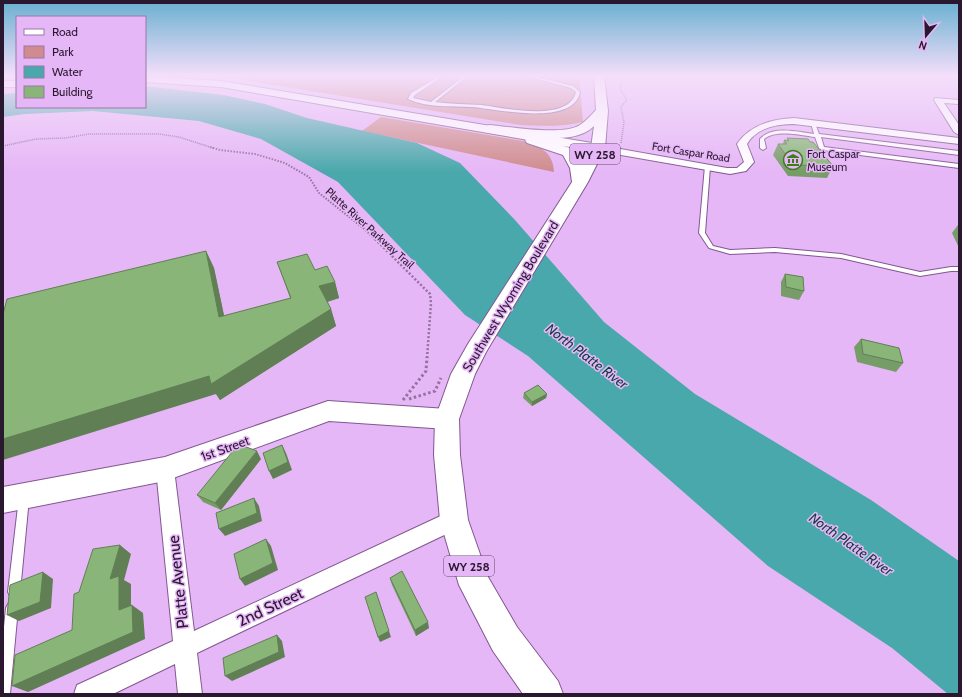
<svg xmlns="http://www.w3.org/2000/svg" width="962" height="697" viewBox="0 0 962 697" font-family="Cabin,sans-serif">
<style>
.green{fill:#cf8b8d}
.water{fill:#49a8ab}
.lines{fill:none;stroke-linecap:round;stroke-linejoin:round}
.lane-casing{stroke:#825790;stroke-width:2}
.street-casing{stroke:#825790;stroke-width:2}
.secondary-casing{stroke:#825790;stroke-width:2}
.primary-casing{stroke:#825790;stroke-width:2}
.path-far3{stroke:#9472a0;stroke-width:1.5;stroke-dasharray:1 1;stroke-linecap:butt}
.path-far2{stroke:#9472a0;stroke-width:2;stroke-dasharray:1.5 1.5;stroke-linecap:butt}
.path-far1{stroke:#9472a0;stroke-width:2.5;stroke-dasharray:2 2;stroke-linecap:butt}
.path{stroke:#9472a0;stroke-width:3;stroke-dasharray:2.5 2.5;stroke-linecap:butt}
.lane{fill:#fff;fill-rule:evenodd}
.street{fill:#fff;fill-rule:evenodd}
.secondary{fill:#fff;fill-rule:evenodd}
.primary{fill:#fff;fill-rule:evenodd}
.wall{fill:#769d67}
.shaded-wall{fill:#607f54}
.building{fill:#89b678;stroke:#607f54}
.labels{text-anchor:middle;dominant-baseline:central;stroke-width:3;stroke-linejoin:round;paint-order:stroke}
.far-street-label{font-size:11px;fill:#2a1830;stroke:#e6b7f6}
.far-poi-label{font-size:11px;fill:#2a1830;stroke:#e6b7f6;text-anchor:start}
.shield{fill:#e6b7f6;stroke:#62486b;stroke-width:1}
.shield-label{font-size:12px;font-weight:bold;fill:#2a1830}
.street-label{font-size:13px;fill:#2a1830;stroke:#e6b7f6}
.water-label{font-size:14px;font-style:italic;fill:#123e3f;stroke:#e6b7f6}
.near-street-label{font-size:16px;fill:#2a1830;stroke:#e6b7f6}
</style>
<rect width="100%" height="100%" fill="#e6b7f6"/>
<g class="green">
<path d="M 183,75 L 579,75 L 583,122 C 562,127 542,126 521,125 L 224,77 Z"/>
<path d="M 381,117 L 523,141 C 540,147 553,151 554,172 L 362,131 Z"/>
</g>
<path class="water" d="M 145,86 L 223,95 L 265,104 L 307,118 L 417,143 L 460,163 L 515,220 L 604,322 L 695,394 L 871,500 L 959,561 L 959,694 L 948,694 L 892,648 L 768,566 L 528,356 L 465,315 L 338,182 L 261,139 L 199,121 L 93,111 L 24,114 L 3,117 L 3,94 L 17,93 L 17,107 L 145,107 Z"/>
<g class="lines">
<defs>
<g id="lane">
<path d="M 441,75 L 445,75 L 415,95 L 413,98 L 431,102 L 464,76 L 463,75 L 467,75 L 468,76 L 435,102 C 451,104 466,104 482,105 C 503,108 569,123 576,92 L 571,88 L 526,76 L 525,75 L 530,75 L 573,86 L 580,92 C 573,127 497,109 472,107 C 452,106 428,108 408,99 L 411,93 Z"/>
<path d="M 813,122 L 815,123 L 819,134 L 959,151 L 959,155 L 821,137 L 824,147 L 959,164 L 959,168 L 822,150 L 819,148 L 815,137 C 802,135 775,129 764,139 L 766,148 L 763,150 L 760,148 L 760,139 C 772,125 798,132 814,134 L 811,123 Z"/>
<path d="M 705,166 L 710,167 L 705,233 L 713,246 L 730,250 L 775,248 L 841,254 L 920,272 L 951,267 L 959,267 L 959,271 L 951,271 L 920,276 L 841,258 L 775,252 L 730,254 L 709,248 L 699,233 Z"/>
<path d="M 24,493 L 28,495 L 29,498 L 20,592 L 18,596 L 14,598 L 10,596 L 8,592 L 19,498 L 20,495 Z"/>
<path d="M 12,602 L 16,604 L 18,608 L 10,694 L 3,694 L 3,636 L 6,608 L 8,604 Z"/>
</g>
<g id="street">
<path d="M 935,98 L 959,100 L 959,104 L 944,103 L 959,125 L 959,135 L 954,132 L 934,100 Z"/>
<path d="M 794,118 L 959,138 L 959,144 L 794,124 C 777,124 756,128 747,144 L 754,162 L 746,171 L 730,174 L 598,151 L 593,148 L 598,145 L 727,168 L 737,168 L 744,162 L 737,144 C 750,125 772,119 794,118 Z"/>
<path d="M 165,461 L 171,463 L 174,469 L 194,631 L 447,513 L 454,511 L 461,513 L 464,520 L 461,527 L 197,653 L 202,694 L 178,694 L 175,664 L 113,694 L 74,694 L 77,685 L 173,641 L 156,469 L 159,463 Z"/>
</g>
<g id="secondary">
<path d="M 145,76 L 221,81 L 598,144 L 603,145 L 605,148 L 603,151 L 598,152 L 221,87 L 145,82 Z"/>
<rect x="3" y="81" width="14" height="6"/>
<path d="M 328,401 L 447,409 L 456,412 L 459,419 L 456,426 L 447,429 L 329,421 L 165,481 L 3,513 L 3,487 L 165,457 Z"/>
</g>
<path id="primary" d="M 594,75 L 604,75 L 608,111 L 605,148 L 588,182 L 486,352 L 475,374 L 459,419 L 460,455 L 468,520 L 488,577 L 517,627 L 558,681 L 563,694 L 523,694 L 493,651 L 459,585 L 440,520 L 434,455 L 435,419 L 451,374 L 468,344 L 572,182 L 570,168 L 563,155 L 527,143 L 525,140 L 528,137 L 490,133 L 485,132 L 483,129 L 485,126 L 490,125 C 511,127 562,136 580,125 C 586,121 591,115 596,110 ZM 594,126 L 591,148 L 582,164 L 573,149 L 539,138 C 557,138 580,140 594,126 Z"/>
</defs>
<use href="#lane" class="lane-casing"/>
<use href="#street" class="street-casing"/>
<use href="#secondary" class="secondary-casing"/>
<use href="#primary" class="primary-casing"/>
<g class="path-far3">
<path d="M 621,143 L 624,122 L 621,107 L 627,100 L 620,89 L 623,75"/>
<path d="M 3,146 L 36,139 L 65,138 L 89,134 L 159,134 L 179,137 L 213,148"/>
</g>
<path class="path-far2" d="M 210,147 L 220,150 L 255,154 L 285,163 L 309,177 L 319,193 L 363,228 L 376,240"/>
<path class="path-far1" d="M 375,239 L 430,294 L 431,303 L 427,358"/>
<g class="path">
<path d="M 409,399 L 435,391 L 441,378"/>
<path d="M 403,400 L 426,371 L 427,357"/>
</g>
<use href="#lane" class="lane"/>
<use href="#street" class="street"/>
<use href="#secondary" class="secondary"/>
<use href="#primary" class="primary"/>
</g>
<g class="wall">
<path d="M 787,138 L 833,166 L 827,178 L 788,176 L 773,155 L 778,144 L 783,144 L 784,140 L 787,140 Z"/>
<path d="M 958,225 L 959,225 L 959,248 L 952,233 Z"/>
<path d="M 206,251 L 214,268 L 224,316 L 290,298 L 277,262 L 315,270 L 335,282 L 339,298 L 327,302 L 331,309 L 336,326 L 220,400 L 216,394 Z"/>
<path d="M 785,274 L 804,291 L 799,300 L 781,296 L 781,282 Z"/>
<path d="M 861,339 L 903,363 L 896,372 L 857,362 L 854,347 Z"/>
<path d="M 524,393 L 547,394 L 546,398 L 532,406 L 523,398 Z"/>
<path d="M 261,459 L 221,510 L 203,502 L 197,495 Z"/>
<path d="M 390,578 L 429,628 L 416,636 L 392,585 Z"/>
</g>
<g class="shaded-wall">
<path d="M 206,251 L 214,268 L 228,334 L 219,317 Z"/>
<path d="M 335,282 L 339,298 L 324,303 L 319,286 Z"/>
<path d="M 331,309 L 336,326 L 220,400 L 216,394 L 3,460 L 3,439 Z"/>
<path d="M 547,394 L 546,398 L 532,406 L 532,402 Z"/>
<path d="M 282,445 L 286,453 L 292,470 L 273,479 L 269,471 Z"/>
<path d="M 257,451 L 261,459 L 221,510 L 215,503 Z"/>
<path d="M 254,498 L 259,506 L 262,521 L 225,536 L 219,529 Z"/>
<path d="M 266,539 L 271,546 L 278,570 L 245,586 L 240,579 Z"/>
<path d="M 120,545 L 131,554 L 124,580 L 131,584 L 131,618 L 119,610 L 110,579 Z"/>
<path d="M 43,572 L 53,579 L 51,608 L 19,621 L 7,615 Z"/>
<path d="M 376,592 L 391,637 L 380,642 L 378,637 Z"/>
<path d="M 132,605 L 143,613 L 145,639 L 28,692 L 12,686 Z"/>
<path d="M 428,622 L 429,628 L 416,636 L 415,630 Z"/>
<path d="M 277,635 L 282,641 L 285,657 L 232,681 L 225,676 Z"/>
</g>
<g class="building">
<path d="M 787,138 L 808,139 L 810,142 L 813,142 L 833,166 L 793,165 L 778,144 L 787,144 L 784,140 L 789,141 Z"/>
<path d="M 206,251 L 219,317 L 291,298 L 277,262 L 307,254 L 315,270 L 327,266 L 335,282 L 319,286 L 331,309 L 211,384 L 209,376 L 3,439 L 3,314 L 7,299 Z"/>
<path d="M 785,274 L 803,277 L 804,291 L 786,287 Z"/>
<path d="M 861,339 L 899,348 L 903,363 L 863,354 Z"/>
<path d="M 538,385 L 547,394 L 532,402 L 524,393 Z"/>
<path d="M 241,445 L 257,451 L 215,503 L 197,495 L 237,446 Z"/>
<path d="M 282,445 L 288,462 L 269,471 L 263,453 Z"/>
<path d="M 254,498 L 257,513 L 219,529 L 216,513 Z"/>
<path d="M 266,539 L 273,563 L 240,579 L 234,554 Z"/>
<path d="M 120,545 L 110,579 L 119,576 L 119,610 L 132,605 L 133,632 L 12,686 L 15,655 L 72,630 L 74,594 L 79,592 L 93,549 Z"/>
<path d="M 402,571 L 428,622 L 415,630 L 390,578 Z"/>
<path d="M 43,572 L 40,602 L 7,615 L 10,585 Z"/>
<path d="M 376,592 L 389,631 L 378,637 L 365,597 Z"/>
<path d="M 277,635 L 279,652 L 225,676 L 223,658 Z"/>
</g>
<linearGradient id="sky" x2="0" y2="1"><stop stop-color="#68afd0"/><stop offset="0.44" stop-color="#f4dffb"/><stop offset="1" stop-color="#f4dffb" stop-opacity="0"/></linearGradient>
<rect width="962" height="172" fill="url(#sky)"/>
<defs>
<symbol id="museum-ring" viewBox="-11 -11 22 22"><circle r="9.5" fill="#e6b7f6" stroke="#3c7c1b" stroke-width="1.5"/><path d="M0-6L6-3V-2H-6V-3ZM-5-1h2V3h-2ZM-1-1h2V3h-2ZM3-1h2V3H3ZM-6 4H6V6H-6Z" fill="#3c7c1b"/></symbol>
</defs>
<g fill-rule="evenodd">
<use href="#museum-ring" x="782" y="149" width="22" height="22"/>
</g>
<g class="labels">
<g class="far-street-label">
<text transform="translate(691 152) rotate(9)">Fort Caspar Road</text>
<text transform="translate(370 228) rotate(42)">Platte River Parkway Trail</text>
</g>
<g class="far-poi-label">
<text x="807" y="154">Fort Caspar<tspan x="807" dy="13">Museum</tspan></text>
</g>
<g class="shield">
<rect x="570" y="144" width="50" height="20" rx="3"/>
<rect x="444" y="556" width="50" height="20" rx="3"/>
</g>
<g class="shield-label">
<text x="595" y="154">WY 258</text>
<text x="469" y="566">WY 258</text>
</g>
<g class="street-label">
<text transform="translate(510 296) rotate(-59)">Southwest Wyoming Boulevard</text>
<text transform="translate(225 448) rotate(-20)">1st Street</text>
</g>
<g class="water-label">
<text transform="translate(587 356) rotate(37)">North Platte River</text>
<text transform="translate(851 544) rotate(35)">North Platte River</text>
</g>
<g class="near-street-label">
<text transform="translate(178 582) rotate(-96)">Platte Avenue</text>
<text transform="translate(270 607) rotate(-25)">2nd Street</text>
</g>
</g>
<rect width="962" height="697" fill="none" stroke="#2a1830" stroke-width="8"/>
<rect x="16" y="16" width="130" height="92" fill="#e6b7f6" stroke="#9b77a7"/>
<rect x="24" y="29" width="20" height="6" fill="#ffffff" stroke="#9b77a7"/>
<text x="52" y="36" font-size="12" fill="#2a1830">Road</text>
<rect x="24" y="46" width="20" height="12" fill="#cf8b8d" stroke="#9b77a7"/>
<text x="52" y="56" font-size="12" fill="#2a1830">Park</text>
<rect x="24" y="66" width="20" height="12" fill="#49a8ab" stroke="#9b77a7"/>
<text x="52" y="76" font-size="12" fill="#2a1830">Water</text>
<rect x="24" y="86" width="20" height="12" fill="#89b678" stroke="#9b77a7"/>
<text x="52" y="96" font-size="12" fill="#2a1830">Building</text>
<g transform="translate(926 36) rotate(199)" stroke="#e6b7f6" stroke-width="3" paint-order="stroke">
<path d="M0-3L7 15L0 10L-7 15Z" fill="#2a1830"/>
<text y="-6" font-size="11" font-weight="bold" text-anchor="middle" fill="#2a1830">N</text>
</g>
</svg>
